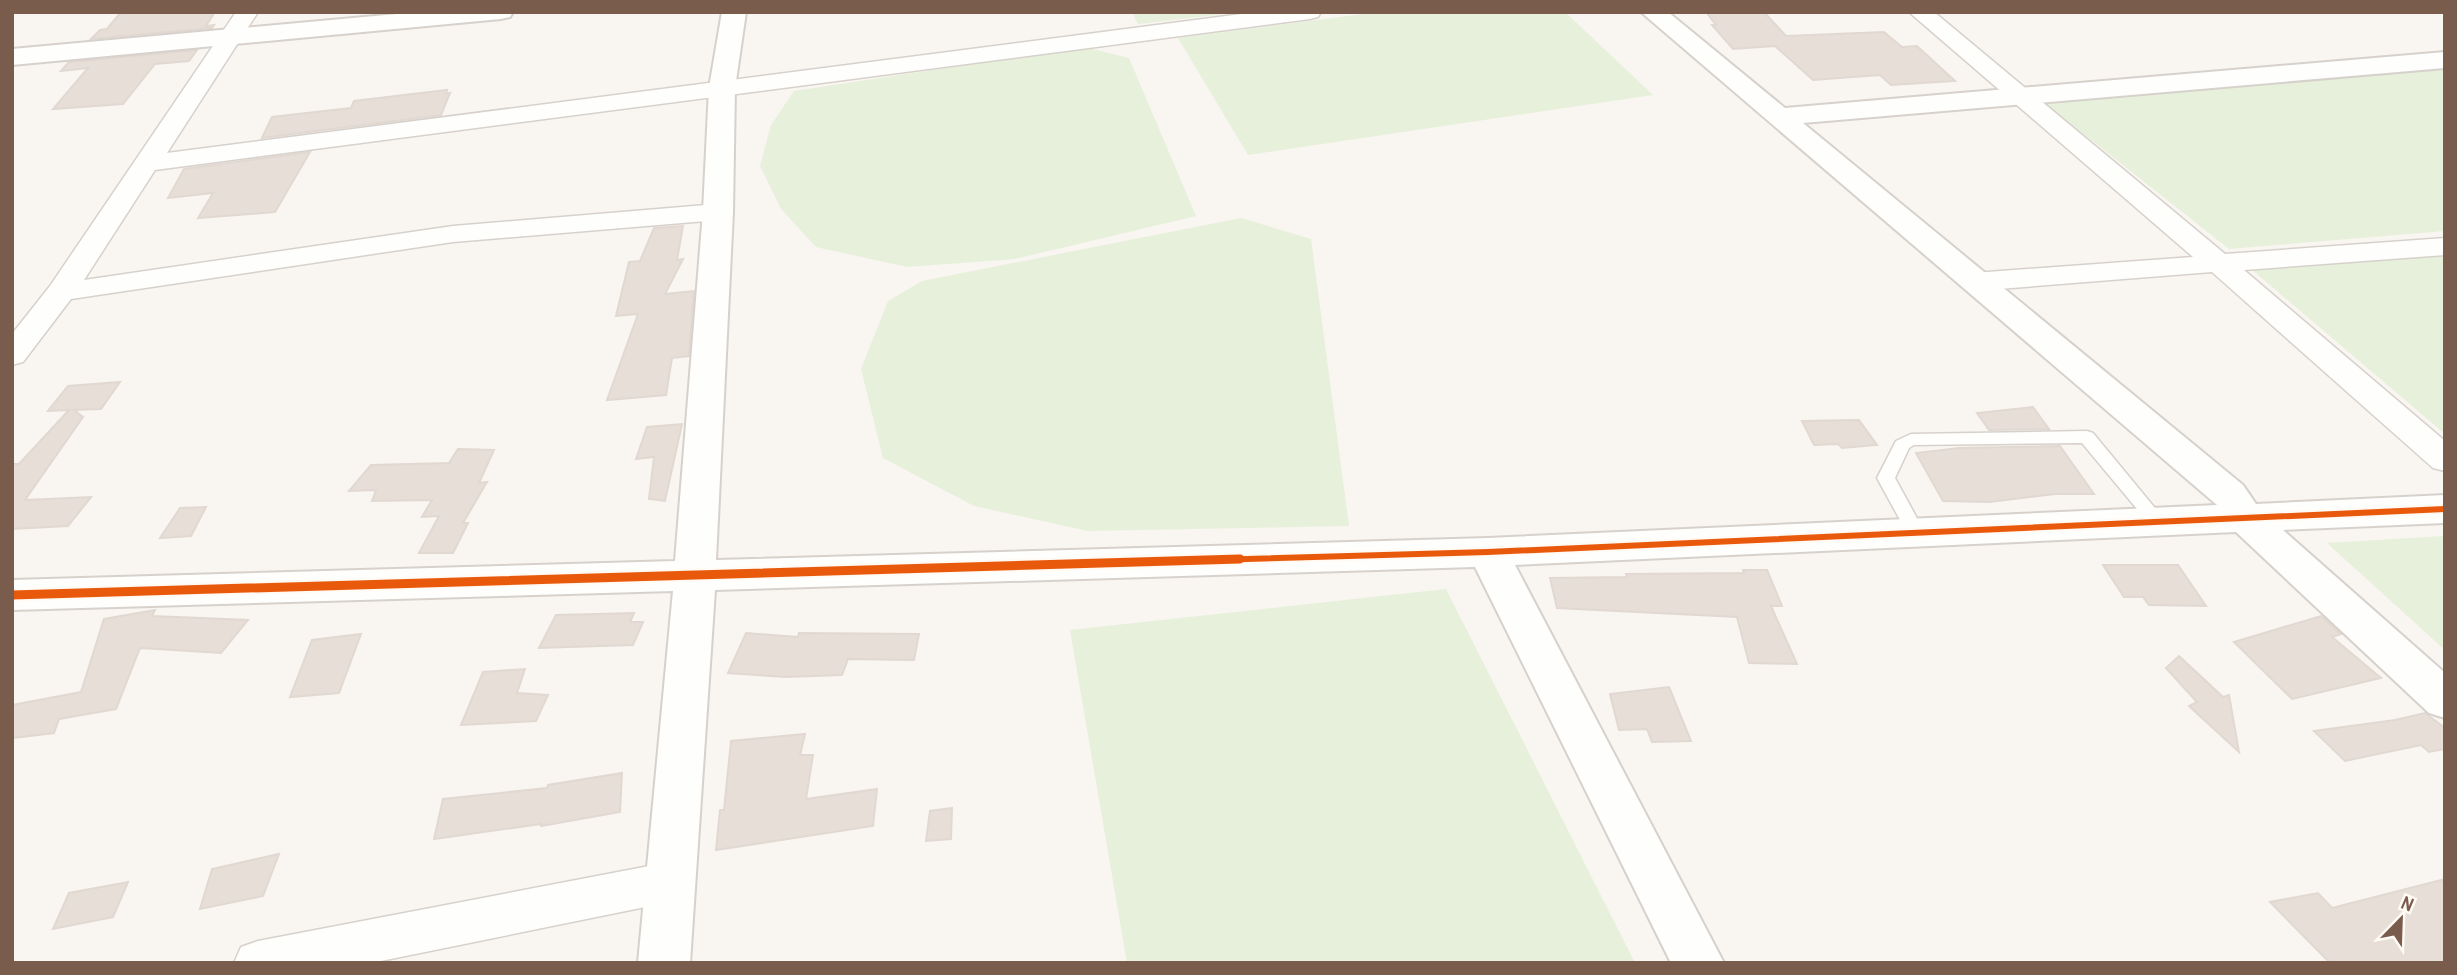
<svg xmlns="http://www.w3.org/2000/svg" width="2457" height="975" viewBox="0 0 2457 975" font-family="'Archivo Narrow',sans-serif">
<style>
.green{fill:#e7f0db}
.building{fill:#e6ded7;stroke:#e2d8d2;stroke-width:2}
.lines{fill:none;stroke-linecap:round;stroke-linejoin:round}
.service-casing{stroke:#d7d1cb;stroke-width:3}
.minor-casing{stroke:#d7d1cb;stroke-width:3}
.tertiary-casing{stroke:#d7d1cb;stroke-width:4}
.service{fill:#fefefd;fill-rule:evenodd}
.minor{fill:#fefefd;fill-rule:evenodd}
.tertiary{fill:#fefefd;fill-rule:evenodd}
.cycleway-far1-casing{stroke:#fffaf3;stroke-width:10}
.cycleway-casing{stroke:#fffaf3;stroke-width:13}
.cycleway-far1{stroke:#e8590c;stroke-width:6}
.cycleway{stroke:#e8590c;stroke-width:9}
</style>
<rect width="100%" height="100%" fill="#f9f5f0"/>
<g class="green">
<path d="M 1132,12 L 1241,12 L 1138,24 Z"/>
<path d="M 1379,12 L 1565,12 L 1653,95 L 1248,155 L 1178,38 Z"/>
<path d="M 1085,47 L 1129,58 L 1196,216 L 1015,259 L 907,267 L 816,247 L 781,209 L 760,166 L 771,125 L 794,91 Z"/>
<path d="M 2445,68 L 2445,231 L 2229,249 L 2042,101 Z"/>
<path d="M 1241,218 L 1311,239 L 1349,526 L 1088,531 L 974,506 L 883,458 L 861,369 L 888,301 L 922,281 Z"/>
<path d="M 2445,256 L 2445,434 L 2251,269 Z"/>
<path d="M 2445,536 L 2445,650 L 2327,543 Z"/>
<path d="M 1446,589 L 1635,963 L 1127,963 L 1070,630 Z"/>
</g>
<g class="building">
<path d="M 121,12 L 215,12 L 206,26 L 214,25 L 212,28 L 91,39 L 100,30 L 107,29 Z"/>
<path d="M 1706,12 L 1764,12 L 1786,36 L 1884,32 L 1902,47 L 1917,46 L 1955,81 L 1891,85 L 1880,75 L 1813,80 L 1775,46 L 1733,49 L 1712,25 L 1716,25 Z"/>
<path d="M 197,50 L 189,61 L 155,64 L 123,104 L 53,109 L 88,68 L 61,71 L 69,62 Z"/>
<path d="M 447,90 L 446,94 L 450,93 L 441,115 L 262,138 L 272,117 L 351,108 L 354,101 Z"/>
<path d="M 310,152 L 275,212 L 198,218 L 213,193 L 168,198 L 184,169 Z"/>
<path d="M 683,226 L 677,260 L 683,259 L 665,294 L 694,291 L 689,356 L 672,358 L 666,395 L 607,400 L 638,314 L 616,316 L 629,262 L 640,261 L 654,228 Z"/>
<path d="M 120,382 L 101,409 L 74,410 L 83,417 L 25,500 L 91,497 L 68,526 L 12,529 L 12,464 L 19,464 L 69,410 L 48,411 L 68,386 Z"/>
<path d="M 2033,407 L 2049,429 L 1989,430 L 1977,413 Z"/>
<path d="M 1859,420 L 1877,445 L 1842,448 L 1838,444 L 1814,445 L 1802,421 Z"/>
<path d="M 682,424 L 665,501 L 649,499 L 654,457 L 636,459 L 647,427 Z"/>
<path d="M 2060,446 L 2094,494 L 2055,494 L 1989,502 L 1943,501 L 1916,453 L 1959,448 Z"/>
<path d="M 458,449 L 494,450 L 479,483 L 487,482 L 463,523 L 468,523 L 453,553 L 419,553 L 439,516 L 422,517 L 432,500 L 372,501 L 376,490 L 349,491 L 371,465 L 449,463 Z"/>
<path d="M 206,507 L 191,536 L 160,538 L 180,508 Z"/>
<path d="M 2103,565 L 2178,565 L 2206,606 L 2149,605 L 2143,597 L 2124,597 Z"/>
<path d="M 1743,570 L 1767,570 L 1782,606 L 1771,606 L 1797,664 L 1749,663 L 1737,617 L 1557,608 L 1550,578 L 1627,577 L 1626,574 L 1744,573 Z"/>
<path d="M 155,610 L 152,616 L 248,620 L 221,653 L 140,648 L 116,709 L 59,719 L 54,733 L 12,738 L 12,705 L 81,692 L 104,619 Z"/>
<path d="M 634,613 L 630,622 L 643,622 L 633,645 L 539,648 L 556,615 Z"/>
<path d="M 2321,616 L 2341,634 L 2332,637 L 2381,678 L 2292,699 L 2234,642 Z"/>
<path d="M 746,633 L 798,637 L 799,633 L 919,634 L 914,660 L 848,659 L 842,675 L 785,677 L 728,673 Z"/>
<path d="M 361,634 L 339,693 L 290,697 L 312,640 Z"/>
<path d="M 2179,656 L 2223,697 L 2229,695 L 2239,752 L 2189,706 L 2197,702 L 2166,668 Z"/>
<path d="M 525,669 L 517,693 L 548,695 L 536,721 L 461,725 L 483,672 Z"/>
<path d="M 1669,687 L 1691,741 L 1652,742 L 1647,729 L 1619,730 L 1610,694 Z"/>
<path d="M 2425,713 L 2445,728 L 2445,749 L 2429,752 L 2421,745 L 2345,761 L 2314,731 L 2395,720 Z"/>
<path d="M 805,734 L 800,755 L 813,755 L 806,799 L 877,789 L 873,826 L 716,850 L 720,810 L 724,810 L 731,741 Z"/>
<path d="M 622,773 L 620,812 L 541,826 L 541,824 L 434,839 L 443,799 L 547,788 L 548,785 Z"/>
<path d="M 952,808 L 951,839 L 926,841 L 930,811 Z"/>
<path d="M 279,854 L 263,896 L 200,909 L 212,869 Z"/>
<path d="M 2445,879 L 2445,963 L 2330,963 L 2270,902 L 2318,893 L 2332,908 Z"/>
<path d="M 128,882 L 113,917 L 53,929 L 69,893 Z"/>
</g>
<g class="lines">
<defs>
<path id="service" d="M 2087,431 L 2093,433 L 2164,519 L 2167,523 L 2164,527 L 2152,527 L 2082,443 L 1914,445 L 1909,448 L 1895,478 L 1925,533 L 1922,538 L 1910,538 L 1877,478 L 1896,441 L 1911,434 Z"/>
<g id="minor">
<path d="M 236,12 L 258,12 L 167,153 L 1257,12 L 1321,12 L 1318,17 L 1310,19 L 155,170 L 84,280 L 453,226 L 718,204 L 728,206 L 732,212 L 728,218 L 718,220 L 453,242 L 71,299 L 23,362 L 12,365 L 12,334 L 50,286 Z"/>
<path d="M 1909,12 L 1934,12 L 2225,254 L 2445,238 L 2445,255 L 2244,270 L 2445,441 L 2445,471 L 2433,468 L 2212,272 L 1974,291 L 1964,288 L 1959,282 L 1964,276 L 1974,273 L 2193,257 Z"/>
<path d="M 670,862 L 686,868 L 693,882 L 686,896 L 670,902 L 371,963 L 234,963 L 241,947 L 258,941 Z"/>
</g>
<g id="tertiary">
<path d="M 419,12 L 513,12 L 510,17 L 501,19 L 12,65 L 12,49 Z"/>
<path d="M 722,12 L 746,12 L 735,88 L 733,212 L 716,560 L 1488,538 L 2217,505 L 1641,12 L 1668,12 L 1785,108 L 2445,52 L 2445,68 L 1803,123 L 2243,485 L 2256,504 L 2445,495 L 2445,523 L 2283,530 L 2445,673 L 2445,718 L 2429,713 L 2236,532 L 1515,565 L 1724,963 L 1671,963 L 1475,567 L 715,590 L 690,963 L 638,963 L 673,591 L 12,610 L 12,580 L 675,561 L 703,212 L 709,88 Z"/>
</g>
</defs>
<use href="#service" class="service-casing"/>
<use href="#minor" class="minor-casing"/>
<use href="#tertiary" class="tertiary-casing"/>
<use href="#service" class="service"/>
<use href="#minor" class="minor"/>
<use href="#tertiary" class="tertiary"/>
<defs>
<path id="cycleway-far1" d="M 1180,561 L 1488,552 L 2445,509"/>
<path id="cycleway" d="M 12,595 L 1240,559"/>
</defs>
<use href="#cycleway-far1" class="cycleway-far1-casing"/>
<use href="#cycleway" class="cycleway-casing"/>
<use href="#cycleway-far1" class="cycleway-far1"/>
<use href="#cycleway" class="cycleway"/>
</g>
<rect width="2457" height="975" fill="none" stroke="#7a5c4d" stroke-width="28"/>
<g transform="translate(2401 919) rotate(23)" stroke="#fffaf3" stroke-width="5" paint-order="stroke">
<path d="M0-5L12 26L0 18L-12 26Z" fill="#7a5c4d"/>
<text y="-10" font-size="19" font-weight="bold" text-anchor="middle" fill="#7a5c4d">N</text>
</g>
</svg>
